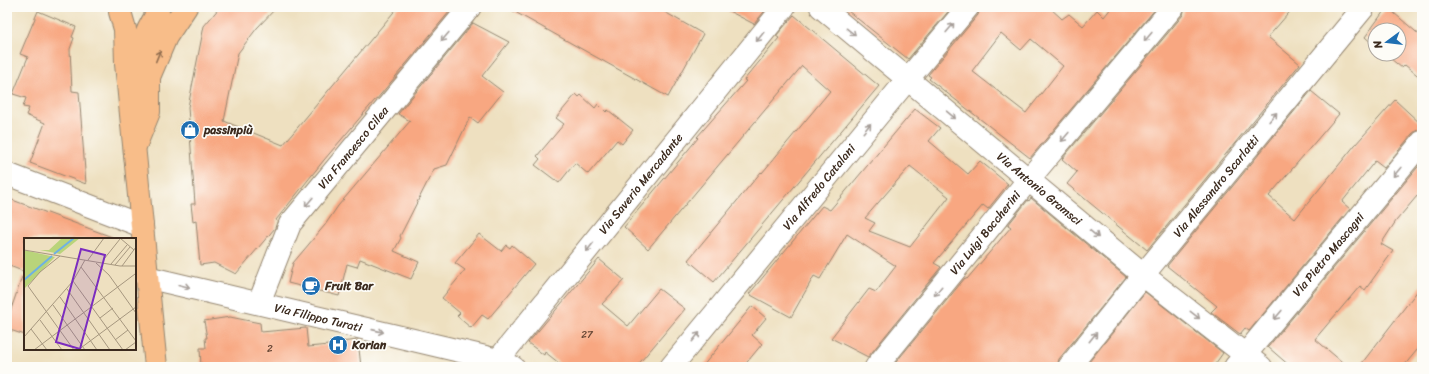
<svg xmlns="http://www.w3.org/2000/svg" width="1429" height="374" viewBox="0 0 1429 374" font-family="Sriracha,sans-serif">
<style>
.building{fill:#f8a781;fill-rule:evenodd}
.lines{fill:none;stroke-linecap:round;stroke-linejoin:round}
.minor-casing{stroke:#94856f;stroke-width:24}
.major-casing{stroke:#94856f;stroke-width:24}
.minor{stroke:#fff;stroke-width:22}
.major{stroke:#f8bd89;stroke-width:22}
.oneway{stroke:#a79f9a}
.oneway2{stroke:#906c4e}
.labels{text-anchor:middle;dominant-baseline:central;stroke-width:3.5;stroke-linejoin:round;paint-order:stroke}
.number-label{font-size:10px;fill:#6a4937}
.poi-label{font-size:12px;font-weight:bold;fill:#3b2a1e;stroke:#fdfcf7;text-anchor:start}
.street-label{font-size:12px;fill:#3b2a1e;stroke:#fdfcf7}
.inset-river{fill:none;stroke:#6fb1e3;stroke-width:2}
.inset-road{fill:none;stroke:#a6977f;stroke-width:1}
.view{fill:#7b2cbf;fill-opacity:0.15;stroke:#7b2cbf;stroke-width:2}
.inset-edge{fill:none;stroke:#3b2a1e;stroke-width:2}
</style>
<rect width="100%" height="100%" fill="#fdfcf7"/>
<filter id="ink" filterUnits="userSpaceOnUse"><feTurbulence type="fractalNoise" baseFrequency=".025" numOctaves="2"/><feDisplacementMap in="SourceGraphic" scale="8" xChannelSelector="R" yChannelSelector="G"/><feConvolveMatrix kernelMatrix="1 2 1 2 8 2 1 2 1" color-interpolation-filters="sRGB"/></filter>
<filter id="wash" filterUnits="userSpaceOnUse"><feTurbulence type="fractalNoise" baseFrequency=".012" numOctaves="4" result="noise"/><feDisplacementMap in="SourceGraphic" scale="16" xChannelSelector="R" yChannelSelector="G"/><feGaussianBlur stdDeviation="0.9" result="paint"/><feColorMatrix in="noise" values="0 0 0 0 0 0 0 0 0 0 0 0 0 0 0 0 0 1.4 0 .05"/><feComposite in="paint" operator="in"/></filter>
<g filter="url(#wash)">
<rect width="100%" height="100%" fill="#eee0c0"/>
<g id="blocks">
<g class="building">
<path d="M 220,7 L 277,7 L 257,28 L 238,53 L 224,121 L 283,145 L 398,7 L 442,7 L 450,11 L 376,100 L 375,100 L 324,160 L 276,220 L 277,222 L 275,228 L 236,274 L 214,263 L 200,265 L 196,221 L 193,222 L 191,204 L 195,204 L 188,107 L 204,26 Z"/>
<path d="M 506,7 L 656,7 L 703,34 L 668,97 Z"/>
<path d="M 721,7 L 768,7 L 754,24 Z"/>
<path d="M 843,7 L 952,7 L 908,59 Z"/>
<path d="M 980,7 L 1049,7 L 1062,19 L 1069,14 L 1083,26 L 1097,10 L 1104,17 L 1112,7 L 1157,7 L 1030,158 L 929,79 L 931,77 L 928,75 L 978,15 ZM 1001,33 L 1021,50 L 1031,39 L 1063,66 L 1026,113 L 972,71 Z"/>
<path d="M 1185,7 L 1294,7 L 1268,37 L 1300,64 L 1147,250 L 1067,184 L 1077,172 L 1062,159 L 1183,15 Z"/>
<path d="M 1387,7 L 1422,37 L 1422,79 L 1405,65 L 1402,68 L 1385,54 L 1399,54 L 1399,30 L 1375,30 L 1375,46 L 1365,37 Z"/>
<path d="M 38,11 L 76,27 L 72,37 L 74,38 L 70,49 L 72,91 L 79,92 L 86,184 L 30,163 L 45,123 L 26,115 L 29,108 L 23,107 L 26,98 L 13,94 L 28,57 L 20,54 Z"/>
<path d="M 794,15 L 879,86 L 714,282 L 688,260 L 761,172 L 762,173 L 830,91 L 802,66 L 648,249 L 624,227 L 698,138 L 697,137 L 746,81 L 744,80 L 779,38 L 776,36 Z"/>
<path d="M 473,23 L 509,42 L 482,76 L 503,92 L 478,123 L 470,117 L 447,165 L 434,169 L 400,236 L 401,238 L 394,251 L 419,262 L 411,279 L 360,259 L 357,267 L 347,264 L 339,296 L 288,283 L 293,263 L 325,225 L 338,206 L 410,121 L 398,114 Z"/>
<path d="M 1311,91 L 1339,114 L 1269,196 L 1295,219 L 1355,145 L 1395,100 L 1422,125 L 1422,130 L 1417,130 L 1412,134 L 1384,168 L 1375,161 L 1342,202 L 1350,209 L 1249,331 L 1245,328 L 1240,334 L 1211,312 L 1217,306 L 1167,266 Z"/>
<path d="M 576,94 L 579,97 L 581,95 L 595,108 L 598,104 L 606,112 L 608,110 L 633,130 L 622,144 L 617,140 L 588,174 L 575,163 L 559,183 L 535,165 L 540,159 L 537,156 L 564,124 L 556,118 Z"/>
<path d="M 915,109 L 940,128 L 929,141 L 968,174 L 980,161 L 1008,184 L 988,209 L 983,205 L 934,263 L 941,267 L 868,357 L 831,338 L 869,289 L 876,292 L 896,266 L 847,234 L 820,279 L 814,276 L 791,317 L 749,294 L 822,206 L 830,210 ZM 910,166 L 949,197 L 910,247 L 869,231 L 875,223 L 865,218 Z"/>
<path d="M 1422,162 L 1422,200 L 1417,196 L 1396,221 L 1381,244 L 1393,251 L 1365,290 L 1360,286 L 1315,339 L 1348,367 L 1291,367 L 1268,347 Z"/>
<path d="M 7,198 L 112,237 L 112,239 L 25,239 L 25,272 L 7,265 Z"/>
<path d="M 1031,198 L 1126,277 L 1059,359 L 1057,367 L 892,367 L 965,278 L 967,279 L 1011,227 L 1008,225 L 1028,200 L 1029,201 Z"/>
<path d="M 479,234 L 501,251 L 506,245 L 510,248 L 512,245 L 534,264 L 488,319 L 482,315 L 471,328 L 457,316 L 460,313 L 442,298 L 465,270 L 455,263 Z"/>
<path d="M 599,259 L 624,280 L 602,304 L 628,326 L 659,289 L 685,309 L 636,367 L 564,367 L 545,352 L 544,355 L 528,343 Z"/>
<path d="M 22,277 L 25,277 L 25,335 L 7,329 L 7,321 Z"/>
<path d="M 1422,285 L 1422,344 L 1403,367 L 1359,367 Z"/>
<path d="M 1145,292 L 1223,353 L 1213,367 L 1085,367 Z"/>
<path d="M 752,306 L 766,318 L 752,335 L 762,344 L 743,367 L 702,367 Z"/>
<path d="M 230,317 L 260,323 L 261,332 L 306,328 L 308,347 L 339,344 L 340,342 L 358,340 L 361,367 L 201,367 L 200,348 L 206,348 L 205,338 L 207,338 L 204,321 Z"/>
</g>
</g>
</g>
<g filter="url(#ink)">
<use href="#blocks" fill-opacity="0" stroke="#94856f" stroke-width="1"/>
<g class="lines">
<defs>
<g id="minor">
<path id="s1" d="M 821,7 L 1143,275 L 1261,367"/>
<path d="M 7,174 L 142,226"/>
<path id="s2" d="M 146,277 L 498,360 L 513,367"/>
<path id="s3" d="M 259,303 L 290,224 L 470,7"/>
<path id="s4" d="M 498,360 L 784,7"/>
<path id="s5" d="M 671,367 L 902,86 L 968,7"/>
<path id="s6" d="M 876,367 L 1029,179 L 1173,7"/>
<path id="s7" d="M 1069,367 L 1143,275 L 1364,7"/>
<path id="s8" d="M 1235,367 L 1422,142"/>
</g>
<g id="major">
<path d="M 120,12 L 125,29 L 126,64 L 156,367"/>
<path d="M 138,82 C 137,57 144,33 158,13"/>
<path d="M 136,144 L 149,112 L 149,77 L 166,37 L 186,7"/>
</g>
</defs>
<use href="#minor" class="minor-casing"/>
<use href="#major" class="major-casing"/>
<use href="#minor" class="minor"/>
<use href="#major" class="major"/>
</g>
<defs><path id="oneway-shaft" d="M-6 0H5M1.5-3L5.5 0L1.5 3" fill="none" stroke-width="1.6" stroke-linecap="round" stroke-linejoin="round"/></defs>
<g class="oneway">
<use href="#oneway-shaft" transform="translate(950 28) rotate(-50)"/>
<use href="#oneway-shaft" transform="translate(851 32) rotate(39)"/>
<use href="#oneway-shaft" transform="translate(445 37) rotate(130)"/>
<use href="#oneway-shaft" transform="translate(760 37) rotate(129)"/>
<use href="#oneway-shaft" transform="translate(1148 37) rotate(130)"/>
<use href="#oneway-shaft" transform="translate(951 115) rotate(40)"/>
<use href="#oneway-shaft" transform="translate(1273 117) rotate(-50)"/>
<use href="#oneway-shaft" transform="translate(867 128) rotate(-51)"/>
<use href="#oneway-shaft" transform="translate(1065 137) rotate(130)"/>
<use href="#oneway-shaft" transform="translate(1397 172) rotate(130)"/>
<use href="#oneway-shaft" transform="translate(309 202) rotate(130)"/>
<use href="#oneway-shaft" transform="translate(1094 234) rotate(40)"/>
<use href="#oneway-shaft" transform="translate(590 247) rotate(129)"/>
<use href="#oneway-shaft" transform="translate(184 286) rotate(14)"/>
<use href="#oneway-shaft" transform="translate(938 291) rotate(129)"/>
<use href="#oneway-shaft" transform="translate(1195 315) rotate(38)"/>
<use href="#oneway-shaft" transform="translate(1278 315) rotate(130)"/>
<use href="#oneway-shaft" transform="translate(378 331) rotate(13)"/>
<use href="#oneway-shaft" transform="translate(696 337) rotate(-51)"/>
<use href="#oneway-shaft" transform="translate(1093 337) rotate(-51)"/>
</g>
<use class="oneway2" href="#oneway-shaft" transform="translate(158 56) rotate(-68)"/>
</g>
<defs>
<symbol id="shop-disc" viewBox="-11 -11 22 22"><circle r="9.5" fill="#1f6fb2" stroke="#fdfcf7"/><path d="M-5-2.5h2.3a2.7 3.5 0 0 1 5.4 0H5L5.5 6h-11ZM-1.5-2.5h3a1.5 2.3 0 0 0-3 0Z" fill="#fff"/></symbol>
<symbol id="cafe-disc" viewBox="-11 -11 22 22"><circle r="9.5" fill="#1f6fb2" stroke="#fdfcf7"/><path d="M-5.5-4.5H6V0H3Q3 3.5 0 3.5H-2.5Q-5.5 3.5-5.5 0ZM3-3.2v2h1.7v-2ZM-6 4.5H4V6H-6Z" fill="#fff"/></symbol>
<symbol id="hospital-disc" viewBox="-11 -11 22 22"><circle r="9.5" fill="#1f6fb2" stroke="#fdfcf7"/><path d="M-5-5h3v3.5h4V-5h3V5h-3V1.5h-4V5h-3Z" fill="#fff"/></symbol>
</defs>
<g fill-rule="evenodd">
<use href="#shop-disc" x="179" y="119" width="22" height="22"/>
<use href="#cafe-disc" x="300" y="275" width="22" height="22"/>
<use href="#hospital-disc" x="327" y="334" width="22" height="22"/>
</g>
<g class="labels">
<g class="number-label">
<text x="587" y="335">27</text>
<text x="270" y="349">2</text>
</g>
<g class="poi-label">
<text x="204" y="130">passinpiù</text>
<text x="325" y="286">Fruit Bar</text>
<text x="352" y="345">Korian</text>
</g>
<g class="street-label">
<text stroke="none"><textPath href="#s3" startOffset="184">Via Francesco Cilea</textPath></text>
<text stroke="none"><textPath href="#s4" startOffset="227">Via Saverio Mercadante</textPath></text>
<text stroke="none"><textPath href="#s5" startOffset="233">Via Alfredo Catalani</textPath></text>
<text stroke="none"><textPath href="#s7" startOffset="233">Via Alessandro Scarlatti</textPath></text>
<text stroke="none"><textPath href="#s1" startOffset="284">Via Antonio Gramsci</textPath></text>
<text stroke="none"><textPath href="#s6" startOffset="173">Via Luigi Boccherini</textPath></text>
<text stroke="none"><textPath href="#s8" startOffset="146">Via Pietro Mascagni</textPath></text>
<text stroke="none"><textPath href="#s2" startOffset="177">Via Filippo Turati</textPath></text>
</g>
</g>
<g transform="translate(24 238)">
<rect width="112" height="112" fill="#eee0c0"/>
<path d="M 38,0 L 56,0 L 36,16 L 16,12 L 25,12 ZM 0,12 L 31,19 L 0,51 Z" fill="#b9d47a"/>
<path class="inset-river" d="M 30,16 L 50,0M 0,42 L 28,18"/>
<path class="inset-road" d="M 96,0 L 110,12M 0,12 L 96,28 L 112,28M 36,18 L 16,34 L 4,48 L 50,112M 80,21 L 96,1M 64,22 L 80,0M 72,25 L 85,37 L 112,75M 87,26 L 103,7M 91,27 L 106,9M 98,28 L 112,9M 57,29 L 112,103M 49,43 L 99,112M 43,51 L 86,112M 36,59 L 73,112M 29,67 L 61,112M 76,80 L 89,70M 16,82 L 38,112M 7,91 L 23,112M 0,99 L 49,43 L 61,22M 91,102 L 104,92M 10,112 L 111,36M 54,112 L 112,69M 101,112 L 112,104"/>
<path class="view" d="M 57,11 L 81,17 L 56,111 L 32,104 Z"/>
<rect width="112" height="112" class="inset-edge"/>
</g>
<rect width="1429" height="374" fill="none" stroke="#fdfcf7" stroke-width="24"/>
<g transform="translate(1387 42) rotate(255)"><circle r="19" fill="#fdfcf7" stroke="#afa8a0"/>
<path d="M0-3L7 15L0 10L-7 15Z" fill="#1f6fb2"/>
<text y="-6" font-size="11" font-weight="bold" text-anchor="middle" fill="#3b2a1e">N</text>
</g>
</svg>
